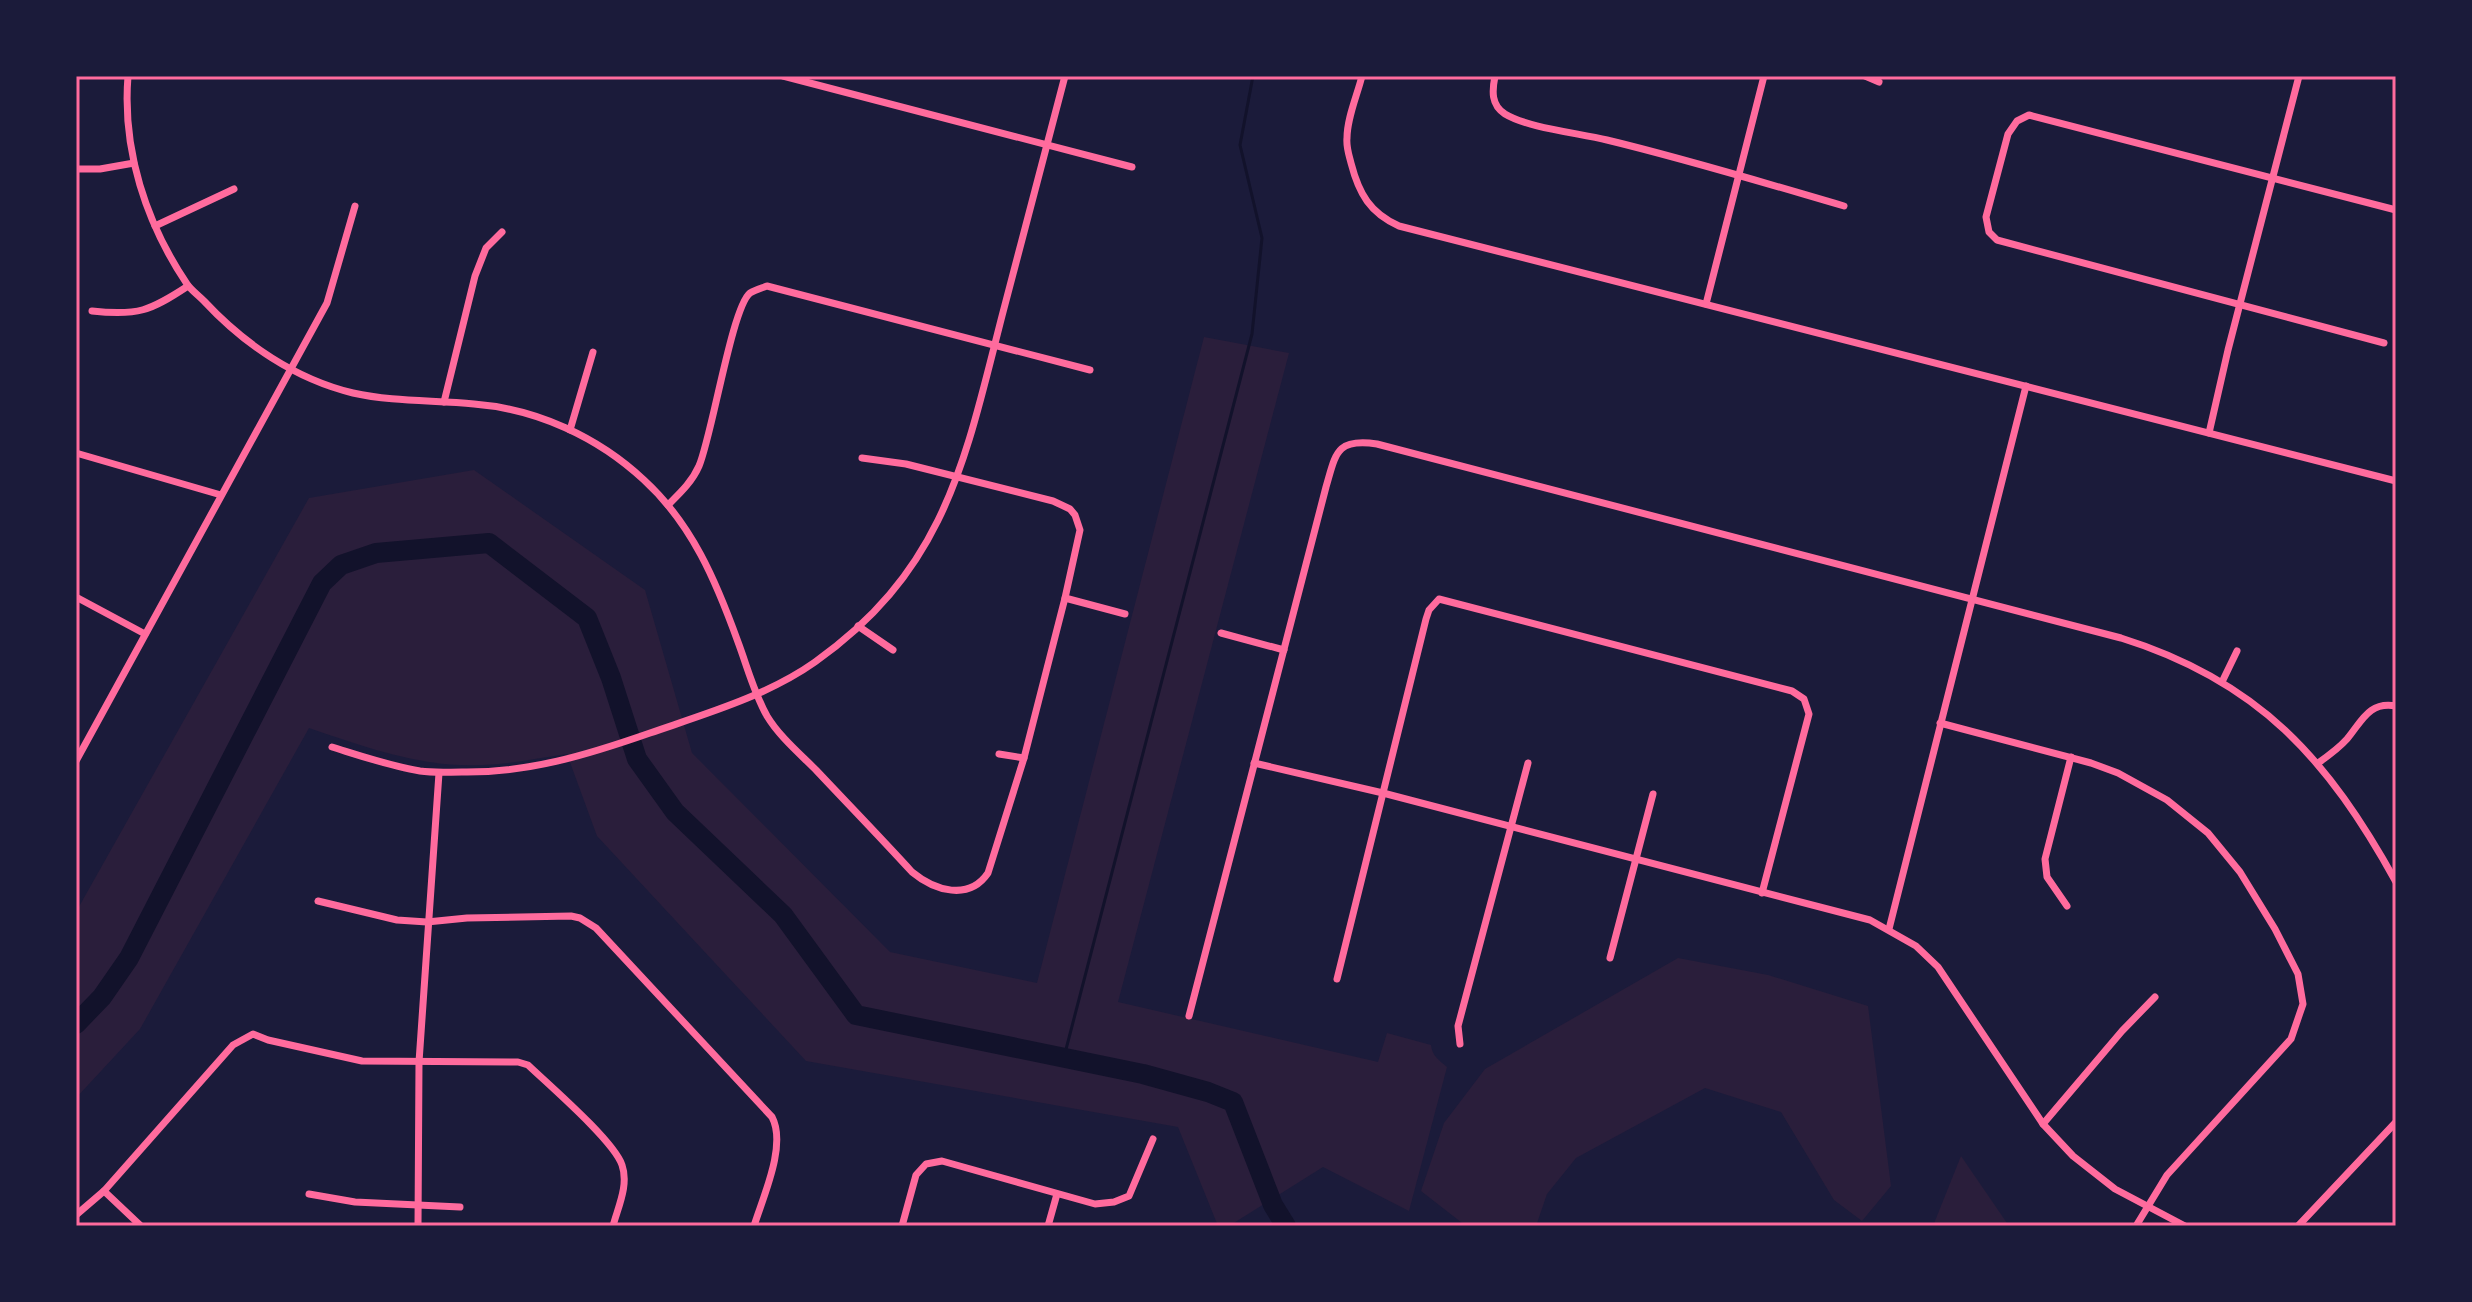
<svg xmlns="http://www.w3.org/2000/svg" width="2472" height="1302" viewBox="0 0 2472 1302" font-family="'PT Sans',sans-serif">
<style>
.green{fill:#2a1e3b}
.lines{fill:none;stroke-linecap:round;stroke-linejoin:round}
.stream{stroke:#12122b;stroke-width:3}
.river{stroke:#12122b;stroke-width:20}
.minor{stroke:#ff6b9d;stroke-width:7}
.neatline{fill:none;stroke:#ff6b9d;stroke-width:3}
</style>
<rect width="100%" height="100%" fill="#1b1b3a"/>
<g class="green">
<path d="M 1204,337 L 1289,353 L 1118,1002 L 1378,1062 L 1387,1033 L 1431,1045 C 1432,1056 1439,1060 1447,1067 L 1409,1211 L 1323,1167 L 1229,1226 L 1218,1226 L 1178,1127 L 806,1061 L 597,836 L 567,754 C 539,758 511,764 482,765 C 422,768 365,747 309,728 L 140,1029 L 76,1098 L 76,912 L 309,498 L 474,470 L 645,590 L 692,753 L 890,952 L 1037,983 Z"/>
<path d="M 1678,958 L 1768,975 L 1868,1006 L 1891,1186 L 1862,1221 L 1834,1200 L 1781,1112 L 1705,1088 L 1576,1158 L 1547,1194 L 1536,1226 L 1466,1226 L 1421,1191 L 1444,1123 L 1485,1069 Z"/>
<path d="M 1961,1156 L 2009,1226 L 1933,1226 Z"/>
</g>
<g class="lines">
<path class="stream" d="M 1064,1057 L 1252,334 L 1262,238 L 1240,145 L 1253,76"/>
<path class="river" d="M 76,1024 L 102,997 L 129,958 L 322,583 L 341,565 L 376,553 L 489,543 L 587,618 L 611,678 L 637,759 L 675,812 L 783,915 L 856,1015 L 1143,1074 L 1208,1092 L 1233,1102 L 1273,1205 L 1286,1226"/>
<g class="minor">
<path d="M 128,76 C 122,150 146,223 187,284 C 191,290 198,295 204,301 C 244,344 295,379 353,393 C 393,402 434,400 474,404 C 537,409 598,437 644,480 C 692,524 716,581 738,642 C 747,666 754,693 767,716 C 779,736 799,753 816,770 C 848,804 881,838 912,872 C 935,891 969,901 988,873 L 1024,758 L 1065,598 L 1080,530 L 1075,515 L 1070,509 L 1053,501 L 906,464 L 862,458"/>
<path d="M 783,76 L 1132,167"/>
<path d="M 1362,76 C 1357,96 1347,118 1347,138 C 1346,147 1349,155 1351,163 C 1359,194 1370,213 1399,226 L 2396,481"/>
<path d="M 1495,76 C 1492,91 1491,105 1505,114 C 1528,128 1579,133 1607,140 C 1686,159 1765,183 1844,206"/>
<path d="M 1865,76 L 1879,82"/>
<path d="M 76,169 L 100,169 L 134,163"/>
<path d="M 155,226 L 234,189"/>
<path d="M 1706,304 L 1764,76"/>
<path d="M 92,311 C 138,316 150,311 188,286"/>
<path d="M 2384,343 L 1997,240 L 1989,232 L 1986,217 L 2008,134 L 2017,121 L 2029,115 L 2396,210"/>
<path d="M 444,402 L 475,276 L 486,248 L 502,232"/>
<path d="M 570,430 L 593,352"/>
<path d="M 2209,433 L 2228,350 L 2299,76"/>
<path d="M 76,453 L 221,495"/>
<path d="M 668,505 C 680,493 692,482 699,466 C 712,436 732,307 750,293 C 755,290 762,288 767,286 L 1090,370"/>
<path d="M 76,597 L 145,634"/>
<path d="M 1065,598 L 1125,614"/>
<path d="M 858,626 L 893,650"/>
<path d="M 1221,633 L 1284,650"/>
<path d="M 2222,682 L 2237,651"/>
<path d="M 1940,723 L 2091,763 L 2118,773 L 2167,800 L 2208,833 L 2240,872 L 2275,929 L 2298,974 L 2303,1004 L 2291,1039 L 2167,1175 L 2136,1226"/>
<path d="M 332,747 C 361,756 390,766 420,771 C 434,773 447,772 462,772 C 528,773 587,755 650,733 C 705,714 767,696 815,662 C 946,569 965,460 1002,316 C 1023,236 1044,156 1065,76"/>
<path d="M 999,754 L 1024,758"/>
<path d="M 76,761 L 327,303 L 355,206"/>
<path d="M 1254,763 L 1383,793 L 1870,920 L 1916,946 L 1938,967 L 2043,1124 L 2073,1156 L 2115,1189 L 2185,1226"/>
<path d="M 2318,763 C 2328,756 2339,748 2347,739 C 2362,721 2369,701 2396,706"/>
<path d="M 318,901 L 397,920 L 427,922 L 467,918 L 571,916 L 580,918 L 596,928 L 772,1117 C 787,1145 763,1197 754,1226"/>
<path d="M 2067,906 L 2047,877 L 2045,859 L 2071,757"/>
<path d="M 1889,929 L 2026,386"/>
<path d="M 1610,958 L 1653,794"/>
<path d="M 1337,979 L 1426,619 L 1429,610 L 1439,599 L 1792,691 L 1804,699 L 1809,714 L 1762,893"/>
<path d="M 1189,1016 L 1326,487 C 1336,453 1336,438 1377,444 L 2121,638 C 2259,681 2328,759 2396,882"/>
<path d="M 1460,1044 L 1458,1026 L 1528,763"/>
<path d="M 2043,1124 L 2122,1031 L 2155,997"/>
<path d="M 104,1191 L 141,1226"/>
<path d="M 309,1194 L 355,1202 L 460,1207"/>
<path d="M 76,1215 L 104,1191 L 233,1045 L 253,1034 L 268,1040 L 362,1061 L 518,1062 L 528,1065 C 549,1085 614,1141 622,1165 C 629,1185 618,1207 613,1226"/>
<path d="M 418,1226 L 419,1062 L 439,773"/>
<path d="M 902,1226 L 916,1175 L 926,1164 L 942,1161 L 1095,1204 L 1114,1202 L 1129,1196 L 1153,1139"/>
<path d="M 1048,1226 L 1057,1194"/>
<path d="M 2298,1226 L 2396,1122"/>
</g>
</g>
<rect width="2472" height="1302" fill="none" stroke="#1b1b3a" stroke-width="156"/>
<rect x="78" y="78" width="2316" height="1146" class="neatline"/>
</svg>
